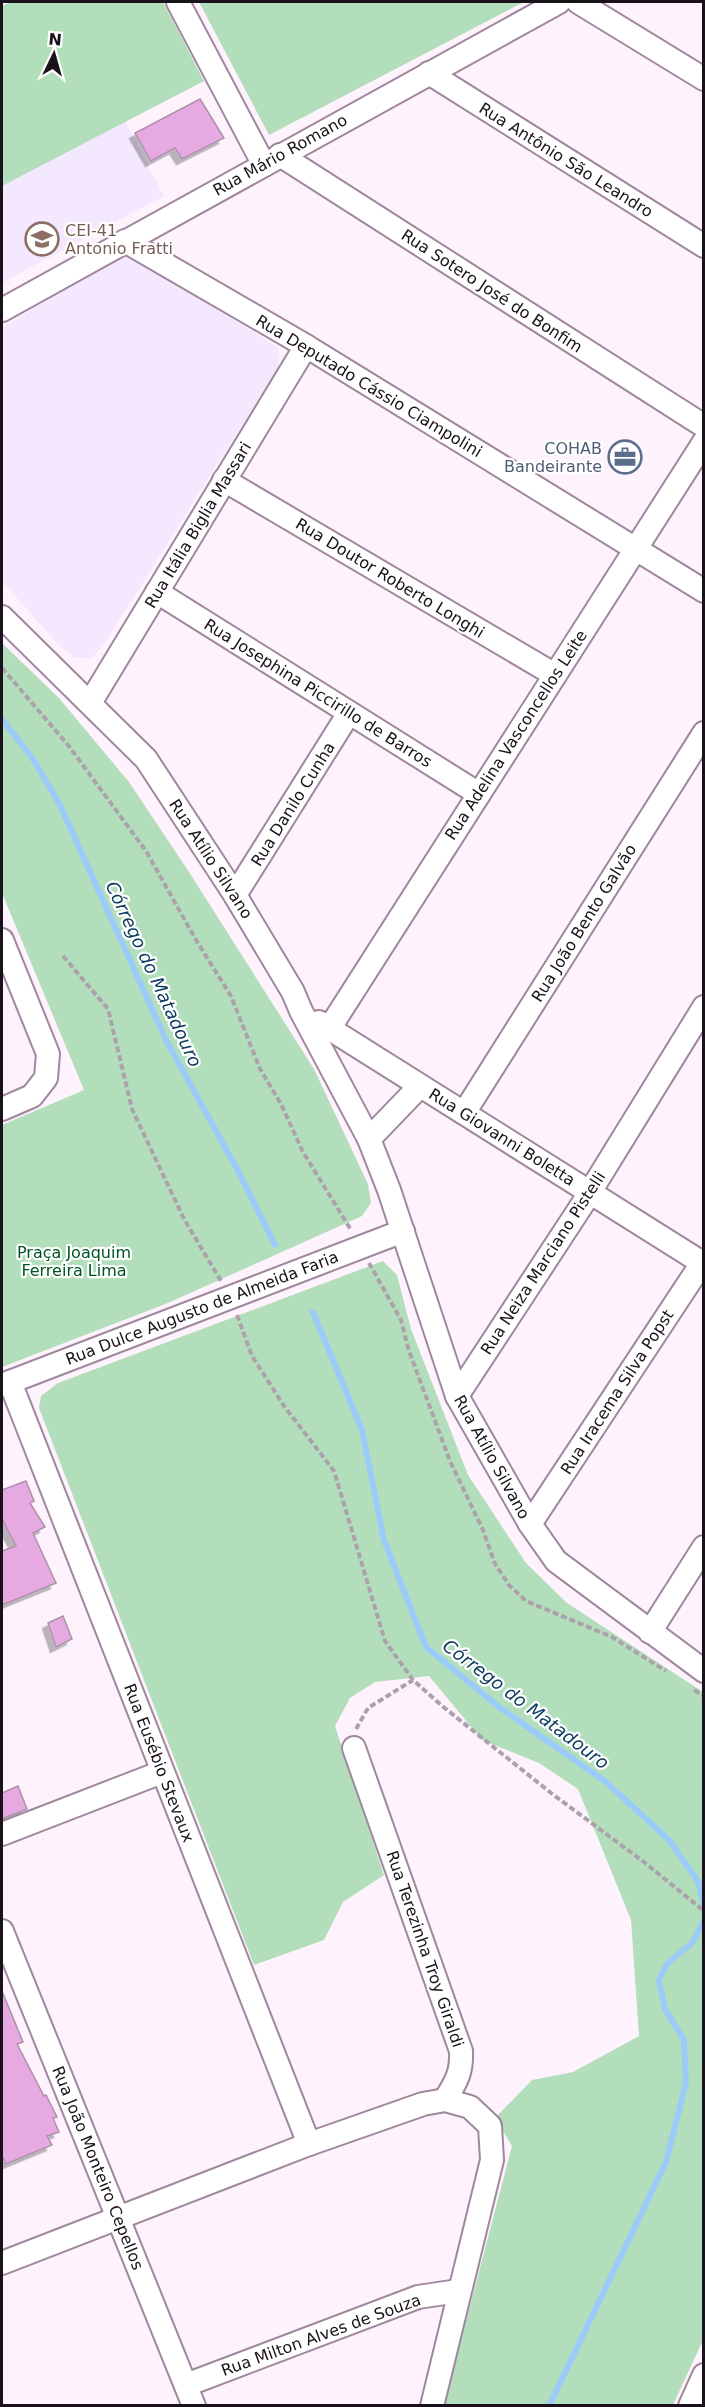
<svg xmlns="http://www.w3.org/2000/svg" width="705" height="2407" viewBox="0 0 705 2407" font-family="'DejaVu Sans',sans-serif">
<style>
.education{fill:#f3e8fd}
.green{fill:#b3debb}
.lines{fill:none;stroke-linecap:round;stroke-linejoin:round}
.stream{stroke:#9acbf9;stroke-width:6}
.building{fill:#e6a9e2;stroke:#aa92a8;stroke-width:1.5;filter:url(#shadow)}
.street-casing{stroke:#9f879d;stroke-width:26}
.path{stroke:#aca2ab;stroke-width:4;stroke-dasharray:6 3;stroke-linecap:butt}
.street{stroke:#fff;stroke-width:22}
.labels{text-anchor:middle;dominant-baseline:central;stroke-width:4.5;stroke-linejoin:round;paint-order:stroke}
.street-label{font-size:16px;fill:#1a121a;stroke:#fff}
.education-label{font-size:16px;fill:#785e54;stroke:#fff;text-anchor:start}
.service-label{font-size:16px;fill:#4e5e75;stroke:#fff;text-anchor:end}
.park-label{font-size:16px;fill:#005322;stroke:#fff}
.water-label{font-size:18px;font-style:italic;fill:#0f3d61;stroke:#fff}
</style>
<defs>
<filter id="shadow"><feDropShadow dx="-5.5" dy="5.5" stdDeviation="0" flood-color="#0004"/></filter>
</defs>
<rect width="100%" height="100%" fill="#fef3fd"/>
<g class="education">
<path d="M 125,121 L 164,196 L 2,283 L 2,186 Z"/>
<path d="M 127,255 L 278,347 L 279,366 L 105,643 L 92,658 L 74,658 L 54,640 L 2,581 L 2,328 L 119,257 Z"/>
</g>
<g class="green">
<path d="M 11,2 L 163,2 L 204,81 L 2,186 L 2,6 Z"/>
<path d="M 199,2 L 524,2 L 269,135 Z"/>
<path d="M 2,643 L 59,698 L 129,782 L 189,872 L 314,1069 L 368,1184 L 371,1203 L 362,1216 L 168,1303 L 2,1367 L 2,1125 L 84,1090 L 2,893 Z"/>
<path d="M 383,1261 L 397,1275 L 411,1329 L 468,1475 L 526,1563 L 567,1603 L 703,1692 L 704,2338 L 673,2405 L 444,2405 L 512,2146 L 495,2118 L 532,2080 L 573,2072 L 639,2036 L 631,1920 L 578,1789 L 539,1763 L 482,1740 L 429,1676 L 375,1682 L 350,1698 L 335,1726 L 384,1875 L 343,1902 L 324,1940 L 254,1965 L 39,1408 L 41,1396 L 58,1383 Z"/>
</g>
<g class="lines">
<g class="stream">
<path d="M 2,719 L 33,759 L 60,805 L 166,1040 L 237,1169 L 275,1245"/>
<path d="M 313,1312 L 362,1430 L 384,1540 L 426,1647 L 499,1707 L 606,1782 L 669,1840 L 698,1881 L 704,1885"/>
<path d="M 698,1881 L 704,1906"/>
<path d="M 549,2406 L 666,2162 L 686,2083 L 684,2040 L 665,2009 L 659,1980 L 667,1964 L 692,1943 L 704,1921"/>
</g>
</g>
<g class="building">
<path d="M 200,99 L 224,138 L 182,159 L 175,148 L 151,161 L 135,133 Z"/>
<path d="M 26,1481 L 34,1501 L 30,1503 L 45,1527 L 33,1533 L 56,1583 L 2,1605 L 2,1551 L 16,1546 L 2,1519 L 2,1490 Z"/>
<path d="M 63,1616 L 72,1639 L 56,1647 L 48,1623 Z"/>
<path d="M 18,1786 L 27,1809 L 2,1819 L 2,1793 Z"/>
<path d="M 2,1991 L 23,2042 L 17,2044 L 44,2096 L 46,2095 L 57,2117 L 53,2118 L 59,2132 L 47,2136 L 52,2145 L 6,2164 L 2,2156 Z"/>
</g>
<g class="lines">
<defs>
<g id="street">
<path d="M 178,2 L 264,165"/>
<path d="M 578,2 L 704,79"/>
<path d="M 429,73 L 704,246"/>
<path d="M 280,155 L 704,426"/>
<path d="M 125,241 L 306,346 L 704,591"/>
<path d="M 2,310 L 559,2"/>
<path d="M 224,480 L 555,675"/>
<path d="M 157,592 L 479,794"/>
<path d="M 2,617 L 146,759 L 235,895 L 293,992 L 301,1011 L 369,1139 L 389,1190 L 457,1396 L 530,1524 L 556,1561 L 704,1671"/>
<path d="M 90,703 L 306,346"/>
<path d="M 235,895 L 349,713"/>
<path d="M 2,940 L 48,1054 L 46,1078 L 32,1096 L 2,1109"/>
<path d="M 319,1022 L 704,1264"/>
<path d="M 329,1029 L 704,442"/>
<path d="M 464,1113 L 704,733"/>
<path d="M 369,1139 L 420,1086"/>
<path d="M 10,1382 L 309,2144"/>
<path d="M 2,1385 L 403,1231"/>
<path d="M 457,1396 L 582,1205 L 704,1007"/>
<path d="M 530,1524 L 704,1260"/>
<path d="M 650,1632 L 704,1547"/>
<path d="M 354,1748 L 461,2051 C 462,2073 456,2082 445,2100"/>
<path d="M 2,1834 L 162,1772"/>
<path d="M 2,1931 L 194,2406"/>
<path d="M 2,2263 L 309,2144 L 423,2104 L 445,2100 L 470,2107 L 490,2126 L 492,2160 L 432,2406"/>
<path d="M 186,2385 L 418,2297 L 458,2291"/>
<path d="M 690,2406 L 704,2375"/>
</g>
</defs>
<use href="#street" class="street-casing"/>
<g class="path">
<path d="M 2,668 L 68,745 L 146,851 L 196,940 L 231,996 L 260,1069 L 281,1104 L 303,1152 L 351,1230"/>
<path d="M 63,956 L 108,1009 L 132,1109 L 184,1219 L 221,1281"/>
<path d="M 369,1263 L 401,1320 L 409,1351 L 450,1461 L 483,1530 L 495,1564 L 509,1585 L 526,1601 L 612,1637 L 666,1671"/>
<path d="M 237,1315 L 252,1356 L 284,1406 L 334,1471 L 385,1641 L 413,1680 L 441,1705 L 551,1793 L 644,1862 L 704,1911"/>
<path d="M 694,1690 L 704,1696"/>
<path d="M 356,1729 L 368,1708 L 413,1680"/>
</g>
<use href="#street" class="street"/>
</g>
<defs>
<symbol id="school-ring" viewBox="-11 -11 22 22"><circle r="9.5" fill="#fff" stroke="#8d6e63" stroke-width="1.5"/><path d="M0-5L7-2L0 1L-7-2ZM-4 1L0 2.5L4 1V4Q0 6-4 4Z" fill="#8d6e63"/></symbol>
<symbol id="office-ring" viewBox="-11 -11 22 22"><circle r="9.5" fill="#fff" stroke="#5c6f8a" stroke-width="1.5"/><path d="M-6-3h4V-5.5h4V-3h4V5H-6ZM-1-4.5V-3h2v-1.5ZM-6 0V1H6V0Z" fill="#5c6f8a"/></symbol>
</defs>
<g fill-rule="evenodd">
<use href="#school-ring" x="23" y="220" width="38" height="38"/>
<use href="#office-ring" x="606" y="438" width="38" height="38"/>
</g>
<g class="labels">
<g class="street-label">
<text transform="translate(280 155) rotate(-29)">Rua Mário Romano</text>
<text transform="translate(566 160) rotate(32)">Rua Antônio São Leandro</text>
<text transform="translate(492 291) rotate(33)">Rua Sotero José do Bonfim</text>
<text transform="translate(369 386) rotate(31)">Rua Deputado Cássio Ciampolini</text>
<text transform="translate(198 525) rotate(-59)">Rua Itália Biglia Massari</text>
<text transform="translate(390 578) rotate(31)">Rua Doutor Roberto Longhi</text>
<text transform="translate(318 693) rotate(32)">Rua Josephina Piccirillo de Barros</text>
<text transform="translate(516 735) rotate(-57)">Rua Adelina Vasconcellos Leite</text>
<text transform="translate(293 804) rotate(-58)">Rua Danilo Cunha</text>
<text transform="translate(211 859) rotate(57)">Rua Atílio Silvano</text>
<text transform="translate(584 923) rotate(-58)">Rua João Bento Galvão</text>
<text transform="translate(502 1137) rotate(32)">Rua Giovanni Boletta</text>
<text transform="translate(543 1263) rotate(-57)">Rua Neiza Marciano Pistelli</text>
<text transform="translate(202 1308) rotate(-21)">Rua Dulce Augusto de Almeida Faria</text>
<text transform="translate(617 1392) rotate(-57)">Rua Iracema Silva Popst</text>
<text transform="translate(492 1457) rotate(61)">Rua Atílio Silvano</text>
<text transform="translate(159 1763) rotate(69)">Rua Eusébio Stevaux</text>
<text transform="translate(425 1949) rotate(71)">Rua Terezinha Troy Giraldi</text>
<text transform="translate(98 2168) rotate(68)">Rua João Monteiro Cepellos</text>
<text transform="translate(321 2335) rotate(-20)">Rua Milton Alves de Souza</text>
</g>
<g class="education-label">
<text x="65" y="230">CEI-41<tspan x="65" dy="18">Antonio Fratti</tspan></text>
</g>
<g class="service-label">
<text x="602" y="448">COHAB<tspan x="602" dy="18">Bandeirante</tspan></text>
</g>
<g class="park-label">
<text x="74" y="1252">Praça Joaquim<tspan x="74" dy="18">Ferreira Lima</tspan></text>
</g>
<g class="water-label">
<text transform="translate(154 974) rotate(65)">Córrego do Matadouro</text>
<text transform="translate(526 1704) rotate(37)">Córrego do Matadouro</text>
</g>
</g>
<rect width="705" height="2407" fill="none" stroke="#1a121a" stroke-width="6"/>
<g transform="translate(54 54) rotate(5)" stroke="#ffffff" stroke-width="4.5" paint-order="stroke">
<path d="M0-4.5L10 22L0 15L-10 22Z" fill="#1a121a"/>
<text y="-9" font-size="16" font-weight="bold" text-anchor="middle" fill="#1a121a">N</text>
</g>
</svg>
